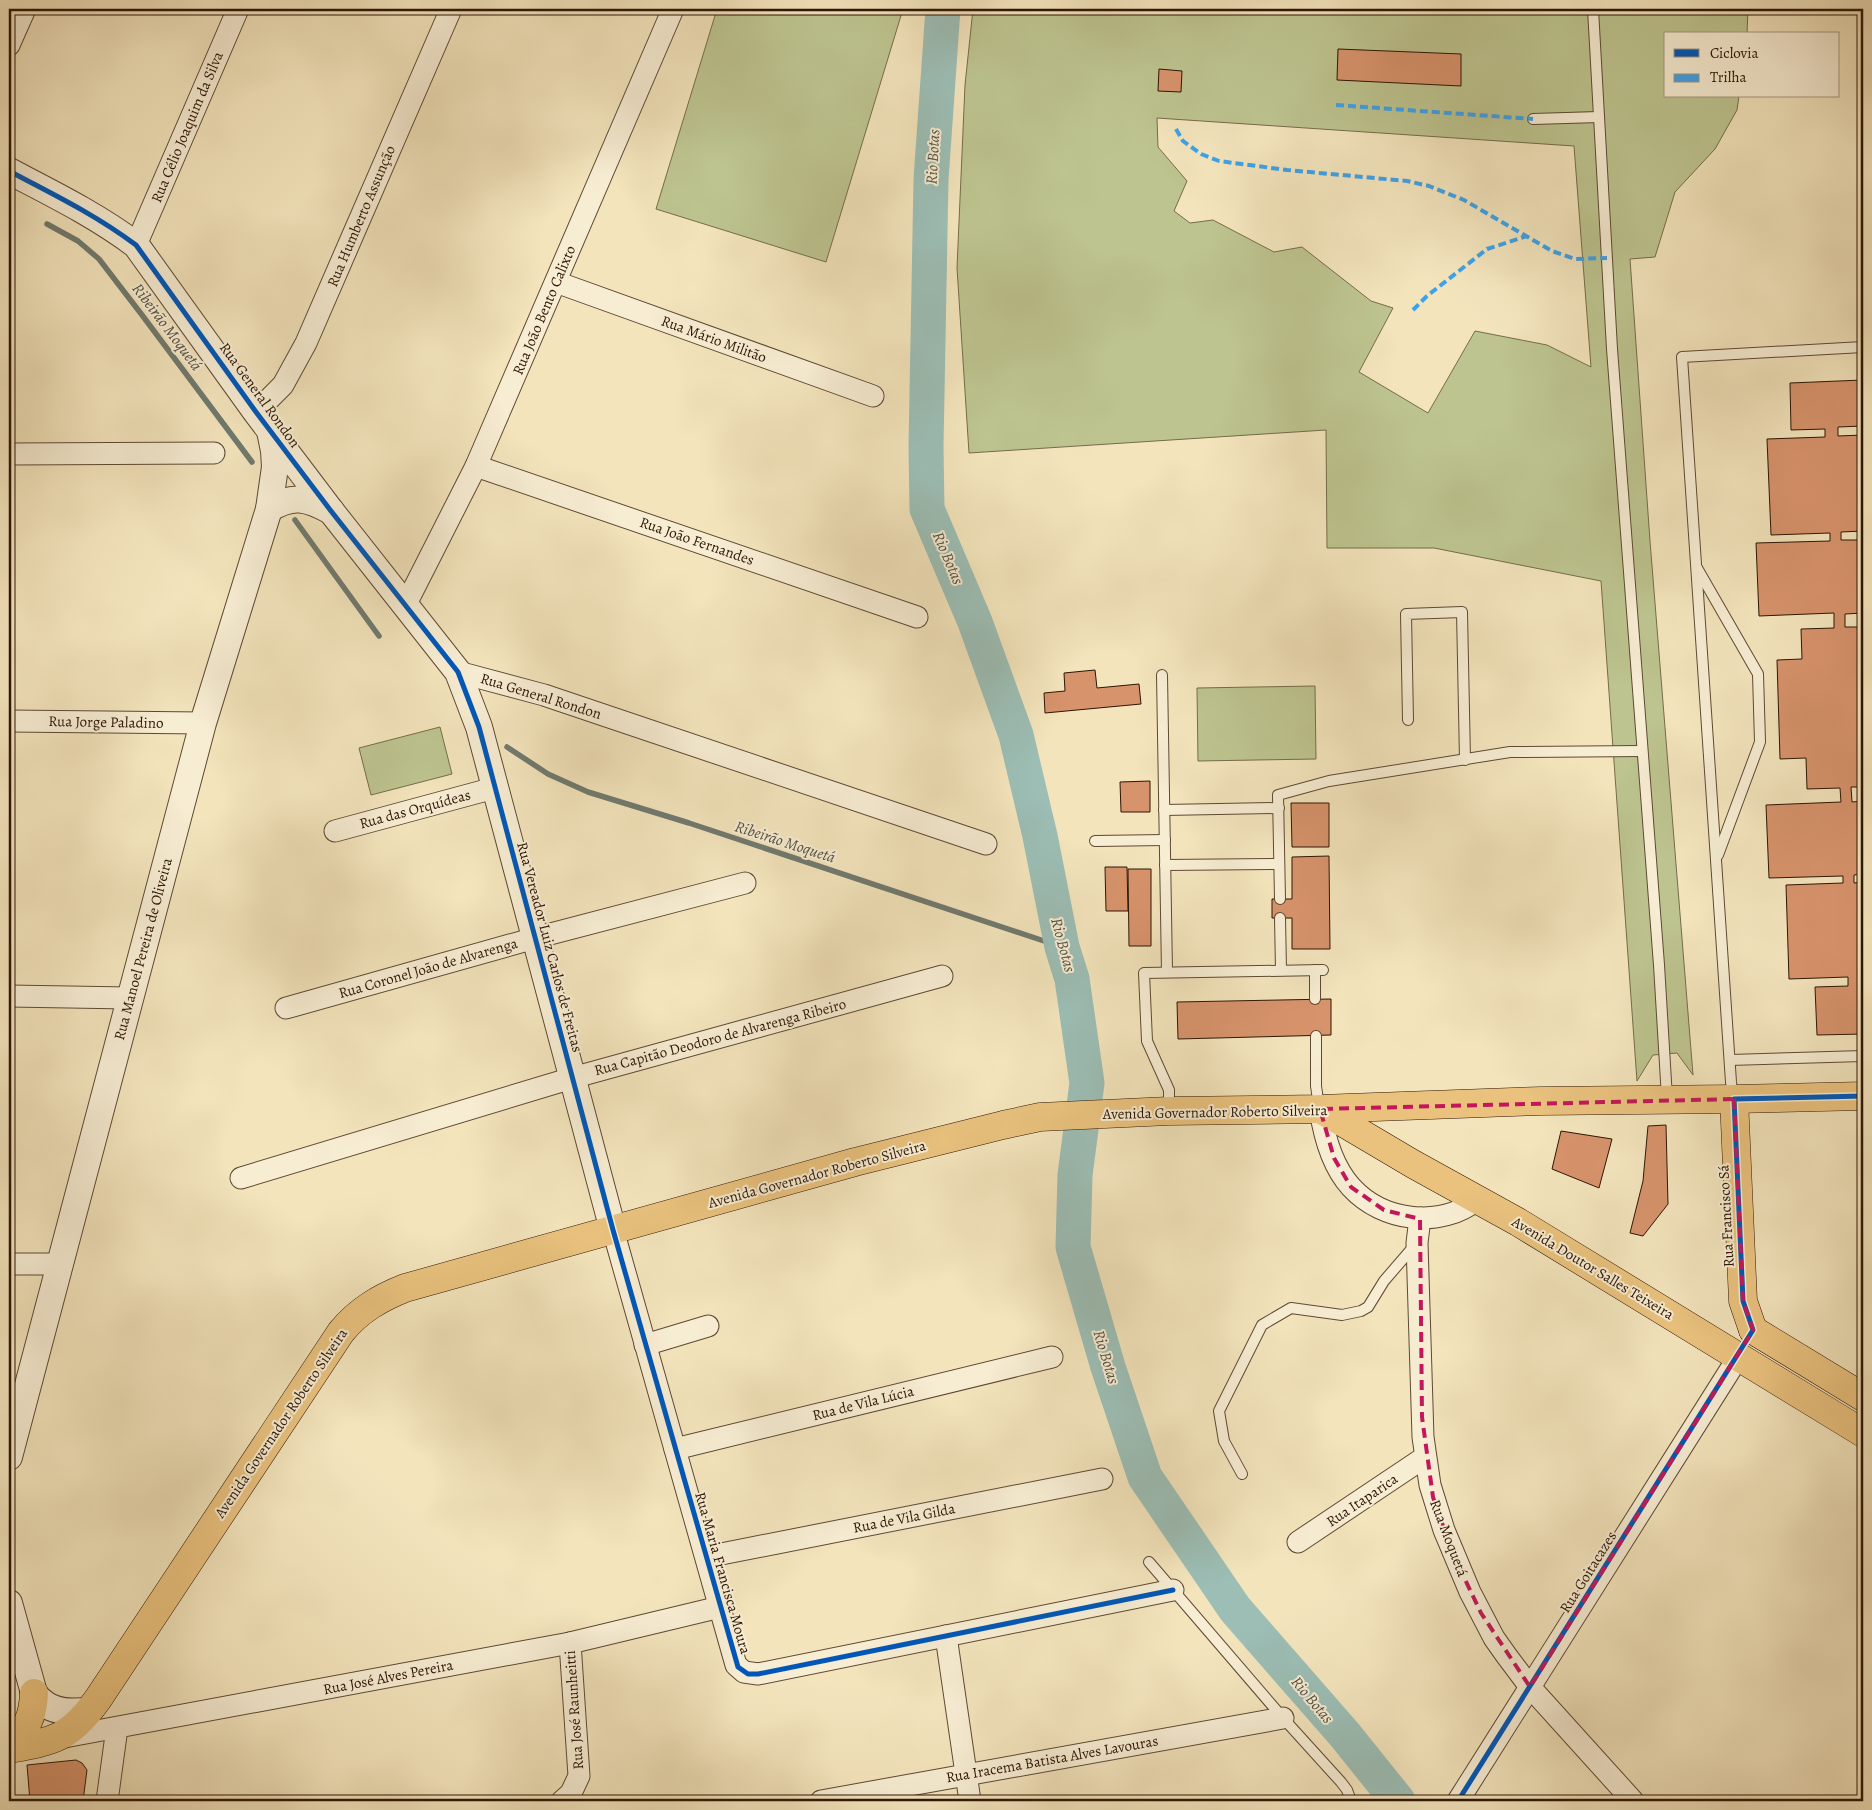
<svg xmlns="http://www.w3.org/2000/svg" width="1872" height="1810" viewBox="0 0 1872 1810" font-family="Alegreya,serif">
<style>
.green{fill:#bdc48f;stroke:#756c4a;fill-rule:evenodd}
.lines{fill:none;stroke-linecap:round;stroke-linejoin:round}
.stream{stroke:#707a6f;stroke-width:5.5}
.river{stroke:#9cbeb5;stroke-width:35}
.building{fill:#d7936c;stroke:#2d1505}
.service-casing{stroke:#5e4933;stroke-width:12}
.minor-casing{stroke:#5e4933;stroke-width:23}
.tertiary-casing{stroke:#5e4933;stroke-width:28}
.primary-casing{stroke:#2d1505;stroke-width:29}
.service{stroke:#f7edd3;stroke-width:10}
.minor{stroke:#f7edd3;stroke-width:21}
.tertiary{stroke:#f7edd3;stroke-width:26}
.primary{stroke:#eac27e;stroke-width:28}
.quiet{stroke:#3ea2e9;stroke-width:4;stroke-dasharray:8 4;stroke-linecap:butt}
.cycleway-casing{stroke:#f7edd3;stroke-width:8}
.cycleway{stroke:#0057b8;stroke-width:5}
.marked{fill:none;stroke:#c2185b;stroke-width:4;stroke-dasharray:10 6;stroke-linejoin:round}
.labels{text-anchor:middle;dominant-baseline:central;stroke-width:4;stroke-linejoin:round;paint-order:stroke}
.street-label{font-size:15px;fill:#2d1505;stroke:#f7edd3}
.water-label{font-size:16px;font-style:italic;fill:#545043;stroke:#f7edd3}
</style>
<rect width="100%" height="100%" fill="#f3e4bc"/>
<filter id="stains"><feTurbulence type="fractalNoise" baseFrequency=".004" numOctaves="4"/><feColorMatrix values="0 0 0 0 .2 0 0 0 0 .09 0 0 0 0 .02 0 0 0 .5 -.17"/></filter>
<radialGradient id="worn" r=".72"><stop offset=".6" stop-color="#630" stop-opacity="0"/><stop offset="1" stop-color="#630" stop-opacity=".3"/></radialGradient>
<g class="green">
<path d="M 717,9 L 903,9 L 826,262 L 656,209 Z"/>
<path d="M 973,9 L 1748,9 L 1747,34 L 1666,34 L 1666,96 L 1739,96 L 1737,110 L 1715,149 L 1675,192 L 1655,257 L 1630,259 L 1650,541 L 1693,1075 L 1677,1053 L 1653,1055 L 1637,1081 L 1601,581 L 1434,548 L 1327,548 L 1326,430 L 969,453 L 957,268 L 965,85 ZM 1157,118 L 1574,146 L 1591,367 L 1547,345 L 1475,331 L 1428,413 L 1359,372 L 1393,308 L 1371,301 L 1302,247 L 1274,252 L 1213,220 L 1190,223 L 1174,211 L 1187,181 L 1158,147 Z"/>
<path d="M 1315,686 L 1316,759 L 1198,761 L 1197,688 Z"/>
<path d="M 440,727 L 452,774 L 371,795 L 359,748 Z"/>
</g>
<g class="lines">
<g class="stream">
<path d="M 47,224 L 78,241 L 99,259 L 142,315 L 252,462"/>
<path d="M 295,520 L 379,636"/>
<path d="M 507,747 L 548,774 L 588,792 L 689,823 L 1062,947"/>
</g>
<path class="river" d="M 943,9 L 931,179 L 926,447 L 927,509 L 975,622 L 1016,735 L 1040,836 L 1062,947 L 1072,979 L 1087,1083 L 1075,1175 L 1073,1247 L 1108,1367 L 1145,1477 L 1235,1609 L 1345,1735 L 1398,1801"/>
</g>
<g class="building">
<path d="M 1338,49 L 1461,54 L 1461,86 L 1337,80 Z"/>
<path d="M 1159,69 L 1182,71 L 1181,92 L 1158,91 Z"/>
<path d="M 1863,380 L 1863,426 L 1838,427 L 1838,436 L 1863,435 L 1863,531 L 1841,532 L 1841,540 L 1863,540 L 1863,613 L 1845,614 L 1845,627 L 1863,627 L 1863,787 L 1851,787 L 1852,802 L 1863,801 L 1863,874 L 1854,875 L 1854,883 L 1863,882 L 1863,977 L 1858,977 L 1858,986 L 1863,986 L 1863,1034 L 1817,1035 L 1815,987 L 1848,986 L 1848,977 L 1789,979 L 1786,885 L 1843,883 L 1843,876 L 1769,878 L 1766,805 L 1841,802 L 1840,788 L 1807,789 L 1806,758 L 1780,759 L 1777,660 L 1802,659 L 1801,629 L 1834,628 L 1834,613 L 1759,616 L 1756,543 L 1830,541 L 1830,533 L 1771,535 L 1767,439 L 1825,437 L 1825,429 L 1791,430 L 1790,383 Z"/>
<path d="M 1095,670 L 1097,688 L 1139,684 L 1141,704 L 1045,713 L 1044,693 L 1065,691 L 1064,673 Z"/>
<path d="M 1150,781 L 1150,812 L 1121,812 L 1120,782 Z"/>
<path d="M 1291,803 L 1329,803 L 1329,847 L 1292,847 Z"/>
<path d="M 1329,856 L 1330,949 L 1292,949 L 1292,918 L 1272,918 L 1272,899 L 1292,899 L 1292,857 Z"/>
<path d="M 1105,867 L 1127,867 L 1128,911 L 1106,911 Z"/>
<path d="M 1128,869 L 1151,869 L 1151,946 L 1129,946 Z"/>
<path d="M 1331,999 L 1331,1035 L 1178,1039 L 1177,1002 Z"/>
<path d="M 1666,1125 L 1668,1204 L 1643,1236 L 1630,1233 L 1643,1181 L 1648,1126 Z"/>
<path d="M 1561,1131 L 1612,1139 L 1599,1188 L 1552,1169 Z"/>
<path d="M 76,1760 L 82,1763 L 87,1770 L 83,1801 L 30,1801 L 27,1765 Z"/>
</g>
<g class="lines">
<defs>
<g id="service">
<path d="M 1593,9 L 1612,349 L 1659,965 L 1667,1098"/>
<path d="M 1533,119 L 1599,117"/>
<path d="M 1697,568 L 1758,674 L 1760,742 L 1718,855"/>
<path d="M 1162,675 L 1167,972"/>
<path d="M 1408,720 L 1406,614 L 1462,612 L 1465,760"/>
<path d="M 1164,810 L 1279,808"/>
<path d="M 1095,841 L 1165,840"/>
<path d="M 1165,865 L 1279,864"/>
<path d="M 1280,899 L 1278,795 L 1329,781 L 1510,752 L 1642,751"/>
<path d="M 1280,918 L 1281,970"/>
<path d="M 1315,970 L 1315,999"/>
<path d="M 1316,1036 L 1316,1086 L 1319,1107"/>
<path d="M 1730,1060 L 1863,1056"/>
<path d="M 1733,1098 L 1731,1082 L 1682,357 L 1863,347"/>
<path d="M 1169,1110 L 1169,1090 L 1147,1041 L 1144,973 L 1323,970"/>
<path d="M 1242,1474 L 1224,1441 L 1219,1411 L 1262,1325 L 1291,1308 L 1342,1315 L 1361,1311 L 1368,1307 L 1384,1281 L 1415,1245"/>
<path d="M 1149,1562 L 1283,1718 L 1341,1782 L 1347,1790 L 1351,1801"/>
</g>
<g id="minor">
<path d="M 9,45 L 25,9"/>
<path d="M 136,245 L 238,9"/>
<path d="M 556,282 L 873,396"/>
<path d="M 256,412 L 283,385 L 306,343 L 451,9"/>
<path d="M 9,454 L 214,453"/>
<path d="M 476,466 L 917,617"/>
<path d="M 405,606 L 476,466 L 673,9"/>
<path d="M 458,672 L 544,695 L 986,844"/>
<path d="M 9,721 L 203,723"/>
<path d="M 335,831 L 494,788"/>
<path d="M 9,996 L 129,998"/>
<path d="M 286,1008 L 535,938 L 745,883"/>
<path d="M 1320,1109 C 1324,1136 1332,1166 1351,1187 C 1383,1222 1441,1229 1478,1199"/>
<path d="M 241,1178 L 572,1078 L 942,976"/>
<path d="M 1420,1218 L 1417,1243 L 1423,1437 L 1430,1485 L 1444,1530 L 1470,1592 L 1494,1638 L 1506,1655 L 1530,1687 L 1633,1801"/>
<path d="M 613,1230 L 736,1665 L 744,1672 L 758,1674 L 1173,1590"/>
<path d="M 9,1264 L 59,1264"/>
<path d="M 645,1345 L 708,1326"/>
<path d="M 675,1449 L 1052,1357"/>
<path d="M 1298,1542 L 1425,1457"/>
<path d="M 706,1557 L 1102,1479"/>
<path d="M 946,1636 L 970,1801"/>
<path d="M 59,1738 L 570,1643 L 720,1607"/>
<path d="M 107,1801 L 117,1728"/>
<path d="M 562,1801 L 571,1793 L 579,1776 L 570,1643"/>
<path d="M 821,1801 L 1283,1718"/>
<path d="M 1458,1801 L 1739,1356"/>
</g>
<g id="tertiary">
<path d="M 9,171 C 53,194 96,215 136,245 L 256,412 L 331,511 L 458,672 L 479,727 L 613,1230"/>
<path d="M 269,509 C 293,494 307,498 331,511"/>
<path d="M 9,1457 L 203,723 L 269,509 L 275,467 L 274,451 L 270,431"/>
<path d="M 9,1603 L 34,1693 C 47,1712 68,1714 90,1710"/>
</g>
<g id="primary">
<path d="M 1734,1099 L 1743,1301 L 1753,1330"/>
<path d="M 1320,1109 L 1413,1164 L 1518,1222 L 1863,1433"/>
<path d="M 1753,1330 L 1863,1397"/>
<path d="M 9,1742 C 28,1729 33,1716 34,1693"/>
<path d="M 9,1749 C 55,1741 70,1738 98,1699 L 341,1332 C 359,1310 380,1298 405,1288 L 855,1162 L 1003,1125 L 1040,1117 L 1169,1111 L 1320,1109 L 1541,1101 L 1734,1099 L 1863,1096"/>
</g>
</defs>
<use href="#service" class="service-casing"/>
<use href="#minor" class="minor-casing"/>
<use href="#tertiary" class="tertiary-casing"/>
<use href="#primary" class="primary-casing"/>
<use href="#service" class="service"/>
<use href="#minor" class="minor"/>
<use href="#tertiary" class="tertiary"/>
<use href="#primary" class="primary"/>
<g class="quiet">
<path d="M 1336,105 L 1533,119"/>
<path d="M 1176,129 L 1183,141 L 1201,154 L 1219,161 L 1287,170 L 1407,181 L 1429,186 L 1464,200 L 1552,251 L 1575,259 L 1607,258"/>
<path d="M 1413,310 L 1427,296 L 1487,249 L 1527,236"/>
</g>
<defs>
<g id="cycleway">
<path d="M 9,171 C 53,194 96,215 136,245 L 256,412 L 331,511 L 458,672 L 479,727 L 613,1230 L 738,1667 L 748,1674 L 758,1674 L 1173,1590"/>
<path d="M 1458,1801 L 1753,1330 L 1743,1301 L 1734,1099 L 1863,1096"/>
</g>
</defs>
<use href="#cycleway" class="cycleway-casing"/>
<use href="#cycleway" class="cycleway"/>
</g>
<path class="marked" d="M 1734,1099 L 1743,1301 L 1753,1330 L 1530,1687 L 1481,1613 L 1452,1552 L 1433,1497 L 1422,1417 L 1420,1219 L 1384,1210 L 1351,1187 L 1334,1158 L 1320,1109 Z"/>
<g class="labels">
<g class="street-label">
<text transform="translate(187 127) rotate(-67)">Rua Célio Joaquim da Silva</text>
<text transform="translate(361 216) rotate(-67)">Rua Humberto Assunção</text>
<text transform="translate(544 310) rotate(-67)">Rua João Bento Calixto</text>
<text transform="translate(714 339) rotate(20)">Rua Mário Militão</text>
<text transform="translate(260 395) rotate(54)">Rua General Rondon</text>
<text transform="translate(697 541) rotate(19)">Rua João Fernandes</text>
<text transform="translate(541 696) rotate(17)">Rua General Rondon</text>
<text transform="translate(106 722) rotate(1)">Rua Jorge Paladino</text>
<text transform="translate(415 809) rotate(-15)">Rua das Orquídeas</text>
<text transform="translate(550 947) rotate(75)">Rua Vereador Luiz Carlos de Freitas</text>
<text transform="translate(143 949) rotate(-75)">Rua Manoel Pereira de Oliveira</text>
<text transform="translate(428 968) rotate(-16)">Rua Coronel João de Alvarenga</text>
<text transform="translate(720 1037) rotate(-15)">Rua Capitão Deodoro de Alvarenga Ribeiro</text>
<text transform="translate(1215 1112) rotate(-1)">Avenida Governador Roberto Silveira</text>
<text transform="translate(817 1174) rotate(-15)">Avenida Governador Roberto Silveira</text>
<text transform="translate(1726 1216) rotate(-93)">Rua Francisco Sá</text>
<text transform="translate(1593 1268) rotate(31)">Avenida Doutor Salles Teixeira</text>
<text transform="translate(863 1403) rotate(-14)">Rua de Vila Lúcia</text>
<text transform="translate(281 1423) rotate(-56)">Avenida Governador Roberto Silveira</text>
<text transform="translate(1362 1500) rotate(-34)">Rua Itaparica</text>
<text transform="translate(904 1518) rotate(-11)">Rua de Vila Gilda</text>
<text transform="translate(1449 1538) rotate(69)">Rua Moquetá</text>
<text transform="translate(1588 1572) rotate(-58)">Rua Goitacazes</text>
<text transform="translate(723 1573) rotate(74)">Rua Maria Francisca Moura</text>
<text transform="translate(388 1677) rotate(-11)">Rua José Alves Pereira</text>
<text transform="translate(574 1710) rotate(-94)">Rua José Raunheitti</text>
<text transform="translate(1052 1759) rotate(-10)">Rua Iracema Batista Alves Lavouras</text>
</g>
<g class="water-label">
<text transform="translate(933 157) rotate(-87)">Rio Botas</text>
<text transform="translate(167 327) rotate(53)">Ribeirão Moquetá</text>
<text transform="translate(948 558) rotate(67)">Rio Botas</text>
<text transform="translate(785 842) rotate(18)">Ribeirão Moquetá</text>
<text transform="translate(1063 945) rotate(75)">Rio Botas</text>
<text transform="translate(1106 1357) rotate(73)">Rio Botas</text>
<text transform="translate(1312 1700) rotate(50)">Rio Botas</text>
</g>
</g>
<rect width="1872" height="1810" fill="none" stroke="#f3e4bc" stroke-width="30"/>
<rect x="10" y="10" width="1852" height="1790" fill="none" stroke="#2d1505" stroke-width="2.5"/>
<rect x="15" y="15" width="1842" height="1780" fill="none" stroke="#2d1505"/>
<rect x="1664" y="32" width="175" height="65" fill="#f7edd3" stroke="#a69781"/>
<rect x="1674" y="49" width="25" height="8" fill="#0057b8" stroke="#a69781"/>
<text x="1710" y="58" font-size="15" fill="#2d1505">Ciclovia</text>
<rect x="1674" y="74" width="25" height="8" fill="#3ea2e9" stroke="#a69781"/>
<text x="1710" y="82" font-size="15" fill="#2d1505">Trilha</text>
<rect width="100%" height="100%" filter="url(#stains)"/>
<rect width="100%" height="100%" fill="url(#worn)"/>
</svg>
